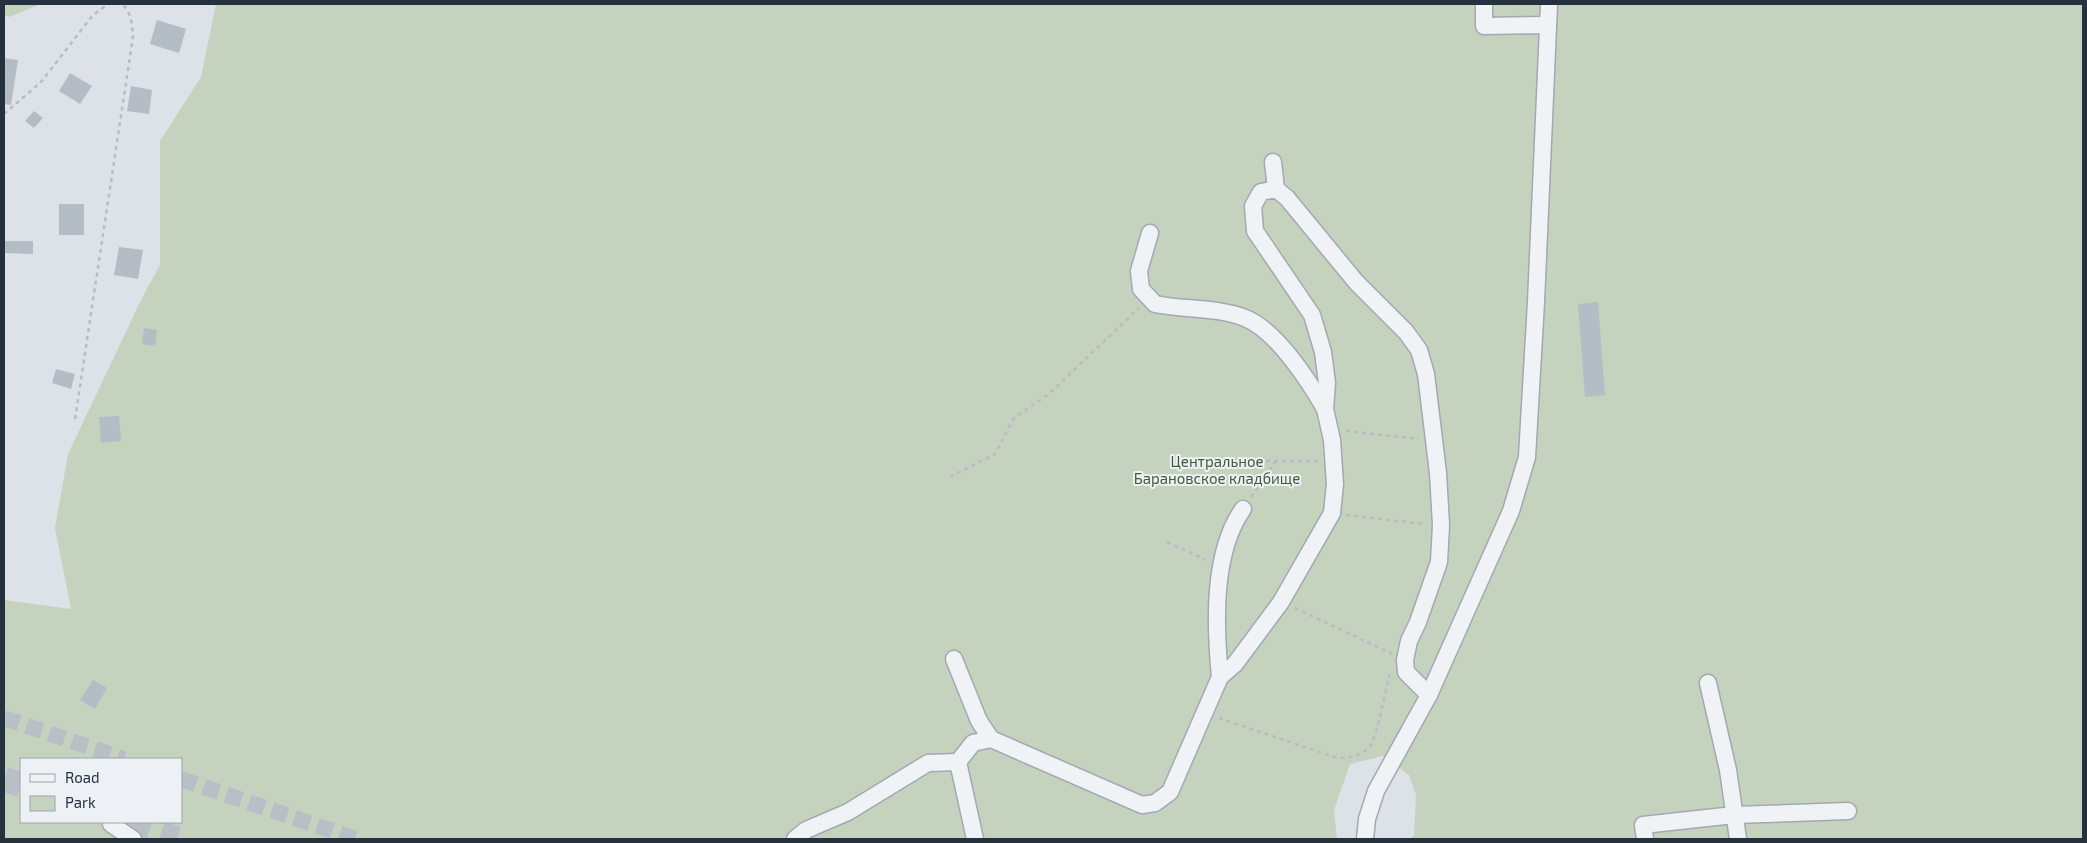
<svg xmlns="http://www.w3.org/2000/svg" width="2087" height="843" viewBox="0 0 2087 843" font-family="'Exo 2',sans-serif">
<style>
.green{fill:#c5d2be;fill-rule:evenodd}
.building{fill:#b4bcc5}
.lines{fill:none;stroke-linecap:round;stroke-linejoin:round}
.minor-tunnel{stroke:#b8bfc6;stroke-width:16;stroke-dasharray:16 8;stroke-linecap:butt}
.highway-tunnel{stroke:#b8bfc6;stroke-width:25;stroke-dasharray:25 12;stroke-linecap:butt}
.minor-casing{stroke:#a2a9b2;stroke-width:19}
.path{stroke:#b7bdc3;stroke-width:2.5;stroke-dasharray:4 4;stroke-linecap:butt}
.minor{stroke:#f0f3f6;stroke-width:16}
.labels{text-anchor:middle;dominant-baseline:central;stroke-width:4;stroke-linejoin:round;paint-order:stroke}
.park-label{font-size:15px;fill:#3d5c33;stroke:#edf1f6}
</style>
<rect width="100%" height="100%" fill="#dde2e8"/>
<g class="green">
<path d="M 4,4 L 41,4 L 9,17 L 4,14 Z"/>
<path d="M 216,4 L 2083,4 L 2083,839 L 1410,839 L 1414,835 L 1416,795 L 1409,775 L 1383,756 L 1350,764 L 1334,810 L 1337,839 L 4,839 L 4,600 L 71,609 L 55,528 L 68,454 L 142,298 L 160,265 L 160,141 L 201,77 ZM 21,759 L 181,759 L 181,822 L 21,822 Z"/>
</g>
<g class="building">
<path d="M 157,20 L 186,29 L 179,53 L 150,44 Z"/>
<path d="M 4,58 L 18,60 L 11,105 L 4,104 Z"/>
<path d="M 70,73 L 92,86 L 80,104 L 59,91 Z"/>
<path d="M 131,86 L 152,90 L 149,114 L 127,111 Z"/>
<path d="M 34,111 L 43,118 L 34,128 L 25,121 Z"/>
<rect x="59" y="204" width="25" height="31"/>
<path d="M 4,241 L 33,241 L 33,254 L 4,253 Z"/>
<path d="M 119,247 L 143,250 L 138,279 L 114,275 Z"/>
<path d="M 1598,302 L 1605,395 L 1585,397 L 1578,304 Z"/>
<path d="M 144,328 L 157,330 L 155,346 L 142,344 Z"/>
<path d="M 56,369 L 75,374 L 71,389 L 52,383 Z"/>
<path d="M 119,416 L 121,441 L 101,443 L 99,417 Z"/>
<path d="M 93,680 L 107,688 L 95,709 L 80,700 Z"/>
</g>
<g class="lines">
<g class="minor-tunnel">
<path d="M 4,718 L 124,759"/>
<path d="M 181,779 L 356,839"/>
</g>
<g class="highway-tunnel">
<path d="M 4,779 L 21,785"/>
<path d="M 126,822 L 177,839"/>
</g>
<defs>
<g id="minor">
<path d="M 1484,4 L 1484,26 L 1548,25"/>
<path d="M 1273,162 L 1276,189"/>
<path d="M 1150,233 L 1139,271 L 1141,289 L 1155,304 C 1184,310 1217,307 1245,318 C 1276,330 1309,381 1325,409"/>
<path d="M 954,659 L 979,721 L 991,739"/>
<path d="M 1220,677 C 1215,625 1212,553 1243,509"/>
<path d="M 1708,683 L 1728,770 L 1738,839"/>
<path d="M 111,824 L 133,839"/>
<path d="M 795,839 L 806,830 L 848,812 L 928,763 L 958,762"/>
<path d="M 975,839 L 958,762 L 973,743 L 991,739 L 1142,805 L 1155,803 L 1170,792 L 1220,677 L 1235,664 L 1281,602 L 1332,513 L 1335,484 L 1332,440 L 1325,409 L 1327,383 L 1323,352 L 1312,315 L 1255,231 L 1253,206 L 1261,192 L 1276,189 L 1287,198 L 1356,282 L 1406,332 L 1419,350 L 1426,374 L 1438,473 L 1441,525 L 1439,562 L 1418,622 L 1409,641 L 1405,660 L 1406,672 L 1429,695"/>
<path d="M 1365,839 L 1367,819 L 1376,791 L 1429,695 L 1511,511 L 1527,457 L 1536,302 L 1549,4"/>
<path d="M 1645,839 L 1643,825 L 1734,815 L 1848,811"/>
</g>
</defs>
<use href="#minor" class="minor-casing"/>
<g class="path">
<path d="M 4,114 L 41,82 L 93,15 L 108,4"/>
<path d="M 75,419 L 133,37 C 132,24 132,13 122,4"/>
<path d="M 1346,431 L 1418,439"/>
<path d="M 1178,461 L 1319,461"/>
<path d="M 950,477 L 995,454 L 1014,418 L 1049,394 L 1139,308"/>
<path d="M 1251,497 L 1276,461"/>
<path d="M 1346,515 L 1425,524"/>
<path d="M 1167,542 L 1206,560"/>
<path d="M 1295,608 L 1392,654"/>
<path d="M 1219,718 L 1334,757 C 1347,759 1361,757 1370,746 C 1377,738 1386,687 1390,673"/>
</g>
<use href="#minor" class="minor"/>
</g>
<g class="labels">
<g class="park-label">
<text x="1217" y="461">Центральное<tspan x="1217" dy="17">Барановское кладбище</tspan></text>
</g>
</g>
<rect width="2087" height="843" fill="none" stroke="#26313f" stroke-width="10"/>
<rect x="20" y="758" width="162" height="65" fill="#edf1f6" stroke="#9da4ad"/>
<rect x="30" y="774" width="25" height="8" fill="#f0f3f6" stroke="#9da4ad"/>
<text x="65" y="783" font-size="15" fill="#26313f">Road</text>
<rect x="30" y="796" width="25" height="15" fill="#c5d2be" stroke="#9da4ad"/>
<text x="65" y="808" font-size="15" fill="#26313f">Park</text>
</svg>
